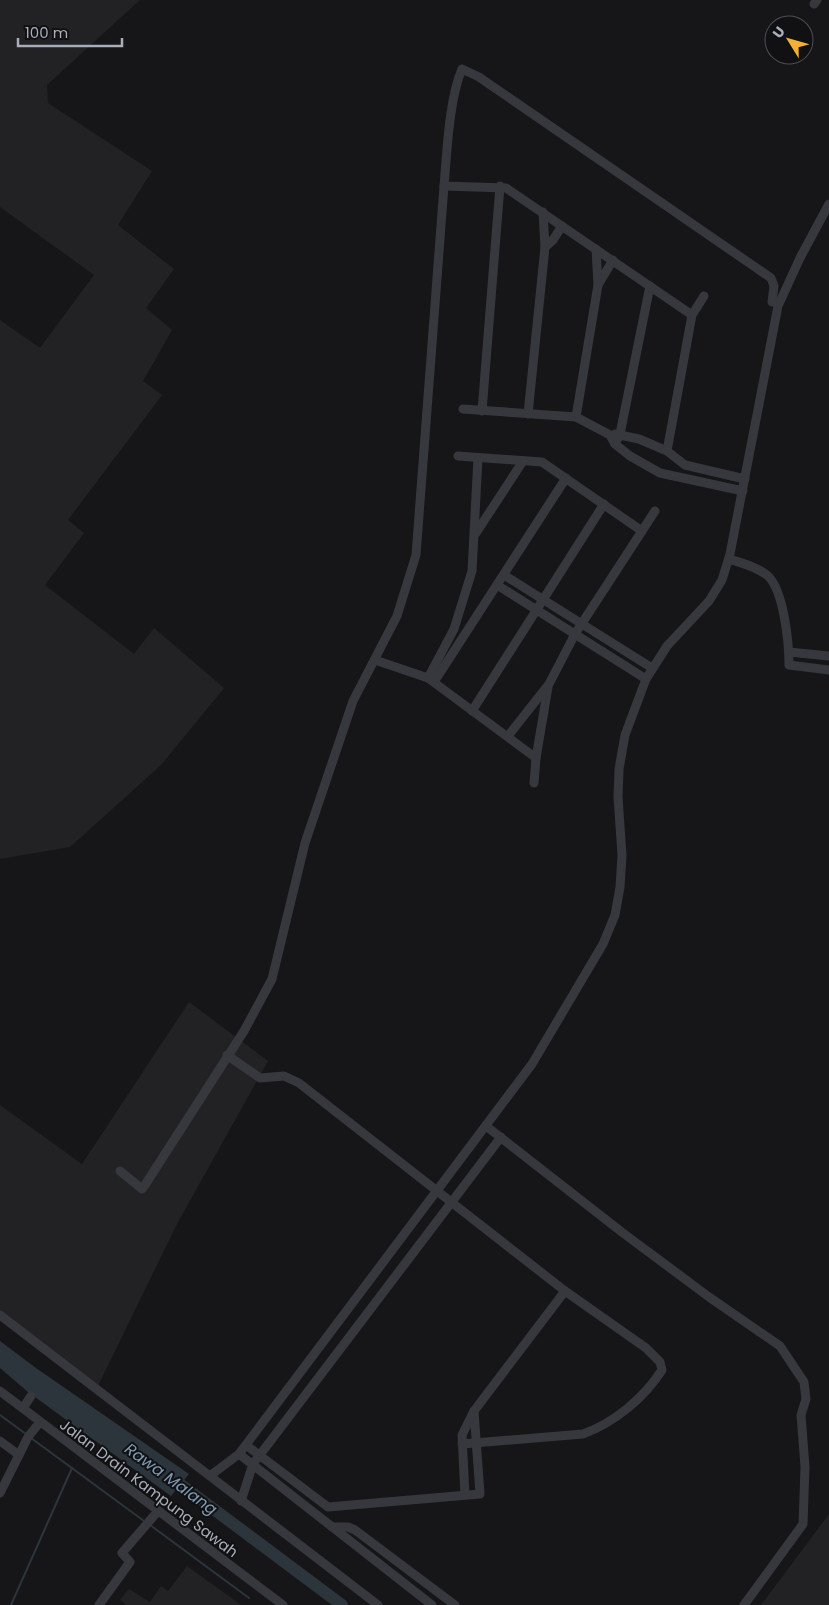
<svg xmlns="http://www.w3.org/2000/svg" width="829" height="1605" viewBox="0 0 829 1605" font-family="Poppins,sans-serif">
<style>
.built{fill:#222225}
.water{fill:#2c353c}
.lines{fill:none;stroke-linecap:round;stroke-linejoin:round}
.stream{stroke:#2c353c;stroke-width:2}
.river{stroke:#2c353c;stroke-width:12}
.minor{stroke:#37383d;stroke-width:9}
.labels{text-anchor:middle;dominant-baseline:central;stroke-width:4;stroke-linejoin:round;paint-order:stroke}
.street-label{font-size:15px;fill:#a8adb8;stroke:#111113}
.water-label{font-size:16px;font-style:italic;fill:#7f9bb3;stroke:#111113}
</style>
<rect width="100%" height="100%" fill="#161618"/>
<g class="built">
<path d="M 0,0 L 140,0 L 47,85 L 48,103 L 152,171 L 118,225 L 174,269 L 146,308 L 172,330 L 143,381 L 162,395 L 68,520 L 84,533 L 45,585 L 134,654 L 154,628 L 224,688 L 161,765 L 70,847 L 0,859 L 0,320 L 40,348 L 94,275 L 0,207 Z"/>
<path d="M 189,1002 L 268,1061 L 177,1224 L 97,1388 L 0,1316 L 0,1105 L 82,1164 Z"/>
<path d="M 829,1514 L 829,1605 L 761,1605 Z"/>
<path d="M 187,1566 L 241,1605 L 126,1605 L 120,1600 L 129,1589 L 150,1602 L 161,1586 L 168,1591 Z"/>
</g>
<path class="water" d="M 0,1341 L 36,1368 L 189,1474 L 171,1496 L 28,1392 L 0,1368 Z"/>
<g class="lines">
<g class="stream">
<path d="M 0,1415 L 26,1434"/>
<path d="M 31,1438 L 144,1521"/>
<path d="M 150,1525 L 249,1598"/>
<path d="M 11,1605 L 72,1468"/>
</g>
<path class="river" d="M 168,1475 L 342,1605"/>
<g class="minor">
<path d="M 814,4 L 817,0"/>
<path d="M 444,186 L 506,188 L 692,315"/>
<path d="M 545,247 L 553,240 L 562,226"/>
<path d="M 598,285 L 613,260"/>
<path d="M 463,409 L 576,417 L 610,435 L 615,444 L 630,456 L 660,473 L 743,491"/>
<path d="M 482,411 L 500,186"/>
<path d="M 528,414 L 545,247 L 543,212"/>
<path d="M 576,417 L 598,285 L 596,249"/>
<path d="M 615,434 L 639,439 L 667,451 L 685,465 L 745,479"/>
<path d="M 615,444 L 620,434 L 650,286"/>
<path d="M 667,451 L 692,315 L 704,296"/>
<path d="M 458,456 L 542,462 L 642,531"/>
<path d="M 476,533 L 523,461"/>
<path d="M 729,559 C 741,563 758,567 768,576 C 784,591 789,644 789,665 L 829,670"/>
<path d="M 504,575 L 652,668"/>
<path d="M 497,585 L 646,679"/>
<path d="M 789,652 L 829,656"/>
<path d="M 375,660 L 428,678 L 536,758"/>
<path d="M 428,678 L 454,629 L 472,571 L 478,458"/>
<path d="M 434,682 L 566,478"/>
<path d="M 472,711 L 604,504"/>
<path d="M 508,736 L 549,684 L 575,634 L 655,511"/>
<path d="M 534,783 L 536,758 L 548,687"/>
<path d="M 227,1055 L 260,1078 L 284,1076 L 299,1083 L 565,1291 L 646,1348 L 660,1362 L 662,1370 C 644,1398 614,1423 583,1434 L 462,1444"/>
<path d="M 486,1126 L 623,1233 L 709,1297 L 780,1346 L 804,1382 L 806,1399 L 801,1415 L 805,1467 L 803,1524 L 744,1605"/>
<path d="M 120,1171 L 142,1189 L 145,1185 L 244,1031 L 272,979 L 305,843 L 353,701 L 397,616 L 416,555 L 444,186 C 447,152 449,99 462,69 L 479,77 L 771,278 L 774,286 L 772,302"/>
<path d="M 0,1315 L 378,1605"/>
<path d="M 0,1391 L 283,1605"/>
<path d="M 23,1408 L 31,1396"/>
<path d="M 0,1441 L 19,1455"/>
<path d="M 246,1445 L 328,1507 L 480,1494 L 474,1411"/>
<path d="M 239,1454 L 432,1605"/>
<path d="M 211,1475 L 239,1454 L 532,1064 L 603,944 L 615,915 L 620,887 L 622,855 L 618,797 L 619,769 L 625,735 L 646,679 L 667,646 L 709,601 L 722,580 L 730,554 L 778,306 L 800,258 L 829,204"/>
<path d="M 0,1493 L 28,1437 L 40,1422"/>
<path d="M 465,1495 L 462,1435 L 474,1411 L 565,1291"/>
<path d="M 241,1501 L 253,1464 L 501,1137"/>
<path d="M 332,1527 L 348,1527 L 355,1530 L 455,1605"/>
<path d="M 99,1605 L 130,1562 L 122,1553 L 158,1511"/>
</g>
</g>
<g class="labels">
<g class="street-label">
<text transform="translate(149 1488) rotate(37)">Jalan Drain Kampung Sawah</text>
</g>
<g class="water-label">
<text transform="translate(171 1479) rotate(36)">Rawa Malang</text>
</g>
</g>
<g transform="translate(789 40) rotate(307)"><circle r="24" fill="#111113" stroke="#4d4f55"/>
<path d="M0-4L9 19L0 12L-9 19Z" fill="#f2b134"/>
<text y="-8" font-size="14" font-weight="bold" text-anchor="middle" fill="#a8adb8">U</text>
</g>
<path d="M18 38v8h104v-8" fill="none" stroke="#a8adb8" stroke-width="2.5"/>
<text x="25" y="38" font-size="15" fill="#a8adb8" stroke="#111113" stroke-width="4" paint-order="stroke">100 m</text>
</svg>
